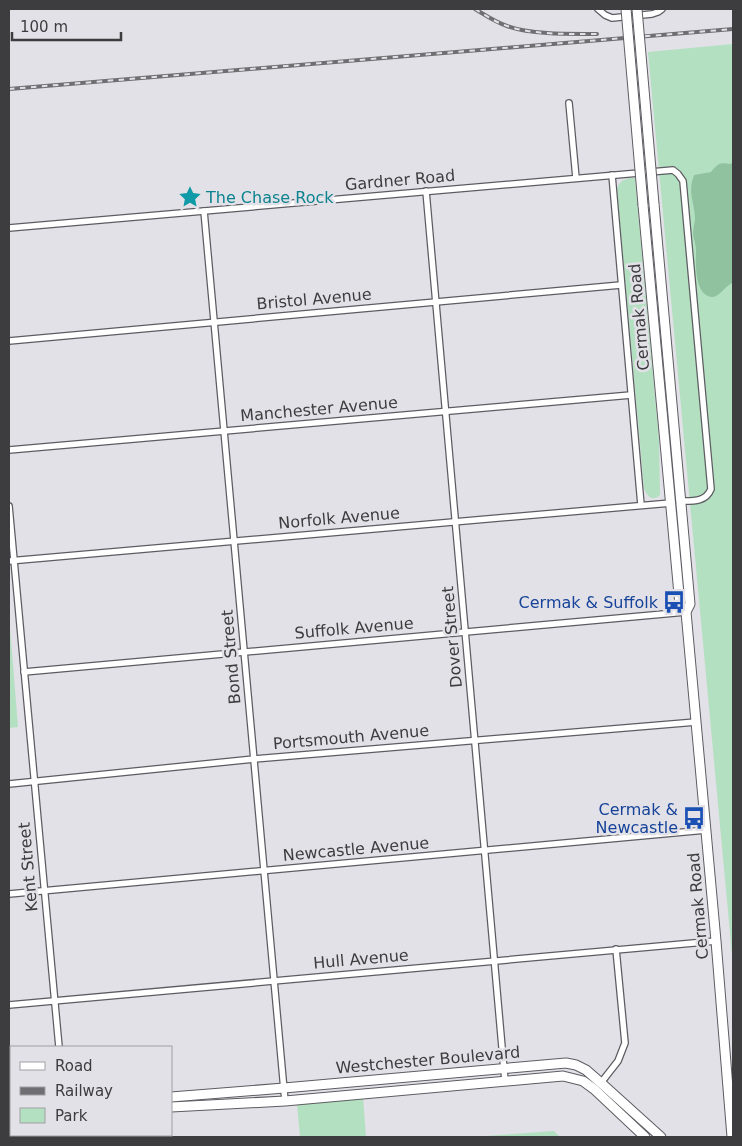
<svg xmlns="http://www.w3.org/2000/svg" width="742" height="1146" viewBox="0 0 742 1146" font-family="'DejaVu Sans',sans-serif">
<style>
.green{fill:#b3e0c0}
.forest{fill:#91c2a0}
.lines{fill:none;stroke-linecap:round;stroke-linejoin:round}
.street-casing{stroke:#5d5c62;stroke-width:8}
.secondary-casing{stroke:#5d5c62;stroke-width:11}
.primary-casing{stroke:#5d5c62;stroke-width:11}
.street{stroke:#fff;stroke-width:5.5}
.secondary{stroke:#fff;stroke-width:9}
.primary{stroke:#fff;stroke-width:9}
.rail-casing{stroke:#6f6e72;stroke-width:4}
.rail{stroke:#e2e1e7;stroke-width:2;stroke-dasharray:5.5;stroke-linecap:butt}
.primary-bridge-casing{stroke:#5d5c62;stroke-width:11;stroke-linecap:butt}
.primary-bridge{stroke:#fff;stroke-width:9}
.labels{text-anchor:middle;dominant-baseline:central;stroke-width:5;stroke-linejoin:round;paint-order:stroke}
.street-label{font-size:16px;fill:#3d3c3f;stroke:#e2e1e7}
.culture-label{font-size:16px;fill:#0d838f;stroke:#e2e1e7;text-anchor:start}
.transit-label{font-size:16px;fill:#164399;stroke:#e2e1e7;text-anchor:end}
</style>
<rect width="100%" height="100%" fill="#e2e1e7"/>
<g class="green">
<path d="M 733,44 L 733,965 L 648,52 Z"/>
<path d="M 629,178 L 635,178 L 659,441 L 660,495 C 653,502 647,497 644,488 L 617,190 C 618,183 622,180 629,178 Z"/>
<path d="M 9,628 L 10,628 L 18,727 L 9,728 Z"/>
<path d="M 363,1097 L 366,1137 L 300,1137 L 297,1104 Z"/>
<path d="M 554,1131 L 560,1137 L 471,1137 Z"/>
</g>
<path class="forest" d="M 733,160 L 733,283 C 724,285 719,301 708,296 C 694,290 696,262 696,250 C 696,245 694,240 693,235 C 693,230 694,225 695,220 C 695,202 687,194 694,175 L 711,172 C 718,163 720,162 731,164 Z"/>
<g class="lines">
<defs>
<g id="street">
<path d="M 598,9 L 605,15 L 612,18 L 652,14 L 658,12 L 662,9"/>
<path d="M 569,103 L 576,178"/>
<path d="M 612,175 L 641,505"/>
<path d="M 426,191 L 505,1081"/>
<path d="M 204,211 L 285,1101"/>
<path d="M 9,228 L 673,170 L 678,174 L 683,181 L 711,489 C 706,502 693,501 681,501"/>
<path d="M 9,341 L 621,285"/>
<path d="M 9,450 L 631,395"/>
<path d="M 9,506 L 59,1047"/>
<path d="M 9,561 L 671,503"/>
<path d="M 24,672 L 686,612"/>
<path d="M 9,784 L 254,759 L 696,722"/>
<path d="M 9,894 L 706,830"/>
<path d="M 9,1005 L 716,941"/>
<path d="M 600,1084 L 618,1061 L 625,1043 L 616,949"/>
</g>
<g id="secondary">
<path d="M 171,1097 L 284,1088 L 566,1063 L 576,1065 L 586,1070 L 601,1083 L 661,1137"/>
<path d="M 171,1107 L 285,1101 L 563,1076 L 583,1081 L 594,1089 L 645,1137"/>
<path d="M 9,1109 L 11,1109"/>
<path d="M 9,1120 L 11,1119"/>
</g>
<g id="primary">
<path d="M 654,204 L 690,604 L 686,612 L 716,941 L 732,1137"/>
<path d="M 643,205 L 680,605 L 686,612"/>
</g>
</defs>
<use href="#street" class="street-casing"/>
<use href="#secondary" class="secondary-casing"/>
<use href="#primary" class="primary-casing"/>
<use href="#street" class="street"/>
<use href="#secondary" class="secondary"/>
<use href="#primary" class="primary"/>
<defs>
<g id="rail">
<path d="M 475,9 C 485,15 495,22 507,26 C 532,35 570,34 597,34"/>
<path d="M 9,89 L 733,29"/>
</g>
</defs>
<use href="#rail" class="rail-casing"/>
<use href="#rail" class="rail"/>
<defs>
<g id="primary-bridge">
<path d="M 626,9 L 643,205"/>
<path d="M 637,9 L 654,204"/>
</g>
</defs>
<use href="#primary-bridge" class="primary-bridge-casing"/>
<use href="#primary-bridge" class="primary-bridge"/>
</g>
<defs>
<symbol id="sight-bare" viewBox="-9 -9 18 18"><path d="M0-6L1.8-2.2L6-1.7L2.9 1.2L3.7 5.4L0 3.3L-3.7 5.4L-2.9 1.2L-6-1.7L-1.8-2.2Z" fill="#0f9aa8" stroke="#e2e1e7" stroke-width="2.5" paint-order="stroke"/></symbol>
<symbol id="bus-bare" viewBox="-9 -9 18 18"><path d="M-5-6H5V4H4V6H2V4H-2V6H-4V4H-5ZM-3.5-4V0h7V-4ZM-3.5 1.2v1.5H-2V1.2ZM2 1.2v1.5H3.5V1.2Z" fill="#1a4fb4" stroke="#e2e1e7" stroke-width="2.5" paint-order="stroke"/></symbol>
</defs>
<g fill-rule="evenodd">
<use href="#sight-bare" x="174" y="181" width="32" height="32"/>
<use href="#bus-bare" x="658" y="586" width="32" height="32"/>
<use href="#bus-bare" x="678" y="802" width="32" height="32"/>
</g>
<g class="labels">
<g class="street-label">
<text transform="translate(400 180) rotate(-5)">Gardner Road</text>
<text transform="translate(314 299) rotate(-5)">Bristol Avenue</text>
<text transform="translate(639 317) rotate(-95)">Cermak Road</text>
<text transform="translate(319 409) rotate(-5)">Manchester Avenue</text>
<text transform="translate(339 518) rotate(-5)">Norfolk Avenue</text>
<text transform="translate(354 628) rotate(-5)">Suffolk Avenue</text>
<text transform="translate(452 637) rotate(-95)">Dover Street</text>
<text transform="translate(231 657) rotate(-95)">Bond Street</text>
<text transform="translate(351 737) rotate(-5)">Portsmouth Avenue</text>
<text transform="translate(356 849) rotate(-5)">Newcastle Avenue</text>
<text transform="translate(28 867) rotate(-95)">Kent Street</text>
<text transform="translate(698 906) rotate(-95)">Cermak Road</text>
<text transform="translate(361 959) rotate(-5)">Hull Avenue</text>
<text transform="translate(428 1060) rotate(-5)">Westchester Boulevard</text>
</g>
<g class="culture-label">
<text x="206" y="197">The Chase Rock</text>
</g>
<g class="transit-label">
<text x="658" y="602">Cermak &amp; Suffolk</text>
<text x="678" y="809">Cermak &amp;<tspan x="678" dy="18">Newcastle</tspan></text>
</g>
</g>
<rect width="742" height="1146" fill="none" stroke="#3d3c3f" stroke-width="20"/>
<rect x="10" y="1046" width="162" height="90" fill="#e2e1e7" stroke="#a09fa4"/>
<rect x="20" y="1062" width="25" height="8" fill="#ffffff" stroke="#a09fa4"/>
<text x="55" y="1071" font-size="15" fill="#3d3c3f">Road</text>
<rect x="20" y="1087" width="25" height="8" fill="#6f6e72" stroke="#a09fa4"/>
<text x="55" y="1096" font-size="15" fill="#3d3c3f">Railway</text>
<rect x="20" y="1108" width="25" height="15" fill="#b3e0c0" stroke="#a09fa4"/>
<text x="55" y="1121" font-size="15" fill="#3d3c3f">Park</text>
<path d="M12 32v8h109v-8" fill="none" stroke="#3d3c3f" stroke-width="2.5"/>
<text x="20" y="32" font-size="15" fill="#3d3c3f" stroke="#e2e1e7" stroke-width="4" paint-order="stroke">100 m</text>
</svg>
